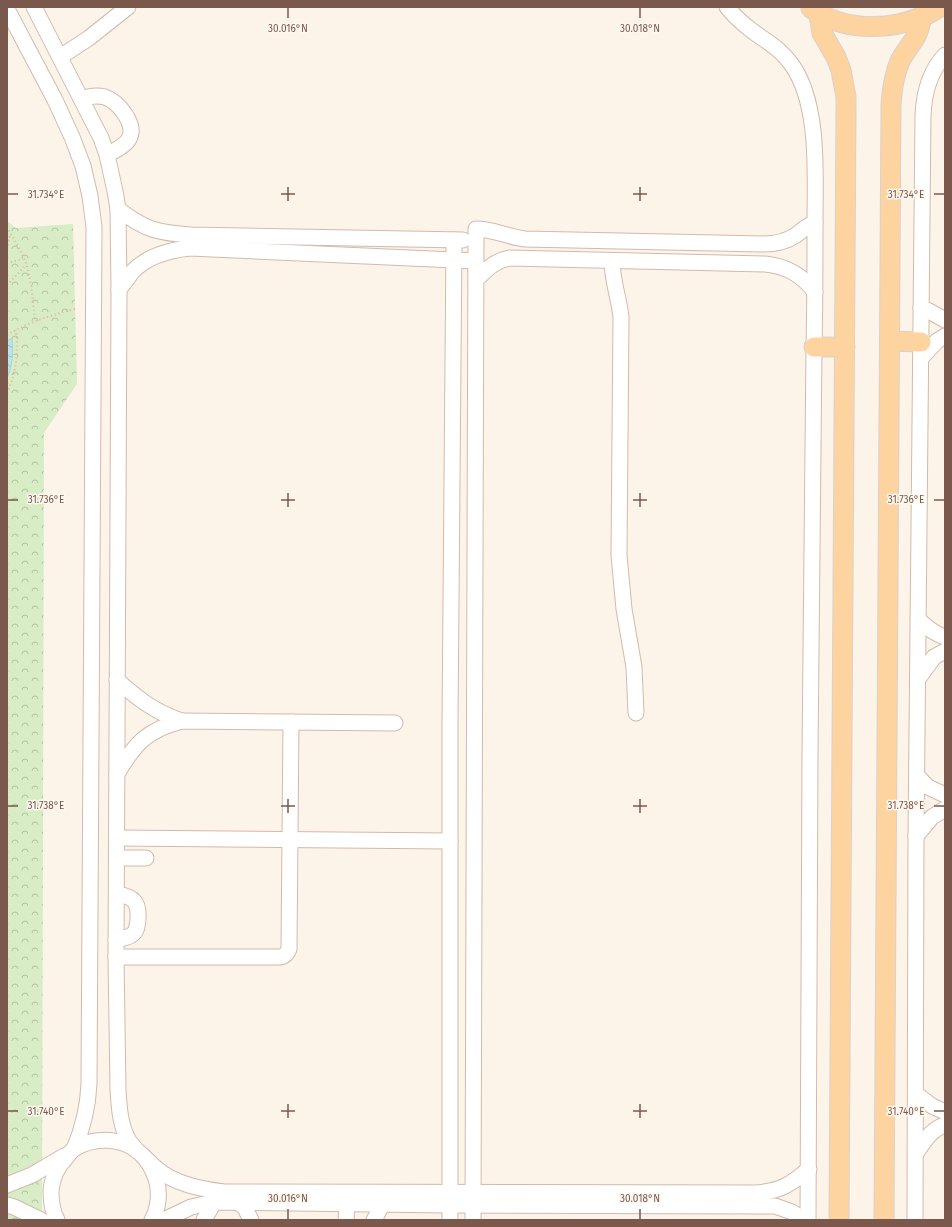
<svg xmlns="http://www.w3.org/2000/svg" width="952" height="1227" viewBox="0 0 952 1227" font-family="'Fira Sans',sans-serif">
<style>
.forest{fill:url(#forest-crowns)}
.water{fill:url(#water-waves);stroke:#a2d6db}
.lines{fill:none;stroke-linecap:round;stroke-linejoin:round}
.minor-casing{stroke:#d1baad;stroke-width:17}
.major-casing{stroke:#dad0cd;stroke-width:21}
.path{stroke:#dab3a2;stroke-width:2;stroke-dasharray:1 3;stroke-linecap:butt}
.minor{stroke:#fff;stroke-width:15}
.major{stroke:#fdd4a0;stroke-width:19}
.ticks{fill:none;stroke:#7a584b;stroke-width:1.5}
.ticks-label{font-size:10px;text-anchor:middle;fill:#7a584b;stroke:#fff8f0;stroke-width:3;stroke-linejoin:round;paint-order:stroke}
</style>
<defs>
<pattern id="forest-crowns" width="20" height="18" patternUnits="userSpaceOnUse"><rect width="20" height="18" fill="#d8ecc6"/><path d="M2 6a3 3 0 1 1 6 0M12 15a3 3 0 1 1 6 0" fill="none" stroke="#b4c2a3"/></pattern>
<pattern id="water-waves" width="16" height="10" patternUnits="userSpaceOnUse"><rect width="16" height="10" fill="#bce5e9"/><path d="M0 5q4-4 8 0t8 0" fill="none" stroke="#9ebcbf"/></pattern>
</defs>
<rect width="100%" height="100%" fill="#fdf4e9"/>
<path class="forest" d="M 7,221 L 16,228 L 73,224 L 77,384 L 44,433 L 42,1220 L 7,1220 Z"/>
<path class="water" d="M 12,338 C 13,352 13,365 7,378 L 7,341 Z"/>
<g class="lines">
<defs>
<g id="minor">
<path d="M 34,7 L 101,138 L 107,155 L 115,191 L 118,209 L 119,290 L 116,957 L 118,1090 C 119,1106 120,1126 129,1141 C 131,1144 135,1147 137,1151"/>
<path d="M 727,7 C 734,16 742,23 751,30 C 767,42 780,48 792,65 C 820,105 815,176 815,222 C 815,264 815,306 814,347 L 810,755 L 808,1220"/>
<path d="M 7,9 L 55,100 L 72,137 L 83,166 L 90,196 L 94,227 L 89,1084 C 88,1107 83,1128 74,1149"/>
<path d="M 60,57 L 89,38 L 128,7"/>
<path d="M 81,99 C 89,96 97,95 105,97 C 119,102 137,125 129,139 C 125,146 114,151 107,155"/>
<path d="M 118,209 C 145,230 158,233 191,235 L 463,240"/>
<path d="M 612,261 C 612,280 619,298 621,317 L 619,555 L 624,609 L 634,667 L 636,713"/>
<path d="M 476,280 C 486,270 494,261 509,258 L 765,264 C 787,266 802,275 815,292"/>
<path d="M 119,290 C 123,284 128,278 132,272 C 147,256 170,250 190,248 L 476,261"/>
<path d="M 921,308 L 929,311 L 945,320"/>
<path d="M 921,358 L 937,341 L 945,336"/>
<path d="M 918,619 C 926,627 934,634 945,637"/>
<path d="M 918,679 L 934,657 L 945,651"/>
<path d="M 117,680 C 138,699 155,712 182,721"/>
<path d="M 117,774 C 135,743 147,730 182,721 L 395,723"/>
<path d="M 917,776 L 928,787 L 945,795"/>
<path d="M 916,836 L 932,817 L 945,809"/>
<path d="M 117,838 L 450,841"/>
<path d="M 117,858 L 146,858"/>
<path d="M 116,940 C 122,938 130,938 134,933 C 139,928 140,906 134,901 C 130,896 122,895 117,894"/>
<path d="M 116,957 L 278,957 C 284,957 287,954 289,949 L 291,722"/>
<path d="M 916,1094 L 932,1106 L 945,1112"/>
<path d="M 916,1153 C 924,1142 931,1129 945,1125"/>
<path d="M 142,1155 C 147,1159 151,1164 156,1168 C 174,1184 201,1189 224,1192 L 755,1193 C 781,1191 790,1185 809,1169"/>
<path d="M 7,1185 L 32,1175 L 64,1156"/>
<path d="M 239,1203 L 245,1208 L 251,1220"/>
<path d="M 7,1205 L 14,1207 L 41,1220"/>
<path d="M 57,1220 C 52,1211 51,1201 51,1191 C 52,1178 57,1167 66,1158 C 68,1155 71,1151 74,1149 C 94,1136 125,1137 142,1155 C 149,1162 153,1170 156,1179 C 160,1191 159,1208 152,1220"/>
<path d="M 164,1220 L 191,1207 L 214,1202 L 450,1205 L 775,1206 L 792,1212 L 804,1220"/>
<path d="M 204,1220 L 214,1202"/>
<path d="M 346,1220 L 347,1204"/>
<path d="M 374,1220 L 382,1205"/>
<path d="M 450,1220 L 450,724 L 454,240"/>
<path d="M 473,1220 L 476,229 C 493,229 508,237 525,239 L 763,244 C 775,244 786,242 796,235 C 803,230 807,225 815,223"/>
<path d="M 915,1220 L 916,836 L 923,115 C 924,93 929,72 945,55"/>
</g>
<g id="major">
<path d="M 811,8 C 842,31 887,31 921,17 C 928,15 934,10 940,7"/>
<path d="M 819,14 L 822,33 L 836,57 L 841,70 L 846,97 L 846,110 L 839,1220"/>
<path d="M 890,341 L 921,342"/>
<path d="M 814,347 L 845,347"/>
<path d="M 884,1220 L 891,104 C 892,89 894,75 900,61 C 904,53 910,46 915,38 C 919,32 920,24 922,17"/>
</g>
</defs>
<use href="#minor" class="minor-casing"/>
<use href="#major" class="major-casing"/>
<g class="path">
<path d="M 7,227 C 14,240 23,253 27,266 C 32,284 33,303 35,321"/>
<path d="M 7,249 L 10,235"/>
<path d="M 7,263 L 23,259"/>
<path d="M 7,285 L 26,265"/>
<path d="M 7,335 C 29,322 51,315 75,309"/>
<path d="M 7,393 C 17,372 18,352 16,330"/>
</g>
<use href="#minor" class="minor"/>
<use href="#major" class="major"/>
</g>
<path class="ticks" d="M 288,8 L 288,18M 640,8 L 640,18M 288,187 L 288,201M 640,187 L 640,201M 8,194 L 18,194M 281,194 L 295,194M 633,194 L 647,194M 934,194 L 944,194M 288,493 L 288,507M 640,493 L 640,507M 8,500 L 18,500M 281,500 L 295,500M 633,500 L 647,500M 934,500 L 944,500M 288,799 L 288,813M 640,799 L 640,813M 8,806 L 18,806M 281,806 L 295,806M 633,806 L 647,806M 934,806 L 944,806M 288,1104 L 288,1118M 640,1104 L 640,1118M 8,1111 L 18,1111M 281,1111 L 295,1111M 633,1111 L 647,1111M 934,1111 L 944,1111M 288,1209 L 288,1219M 640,1209 L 640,1219"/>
<g class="ticks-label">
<text x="288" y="32">30.016°N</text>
<text x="640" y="32">30.018°N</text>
<text x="906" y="198">31.734°E</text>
<text x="46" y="198">31.734°E</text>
<text x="906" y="503">31.736°E</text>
<text x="46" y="503">31.736°E</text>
<text x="906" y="809">31.738°E</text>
<text x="46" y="809">31.738°E</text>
<text x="46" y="1115">31.740°E</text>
<text x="906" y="1115">31.740°E</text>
<text x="288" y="1202">30.016°N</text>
<text x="640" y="1202">30.018°N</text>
</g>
<rect width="952" height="1227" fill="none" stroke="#7a584b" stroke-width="16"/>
</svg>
